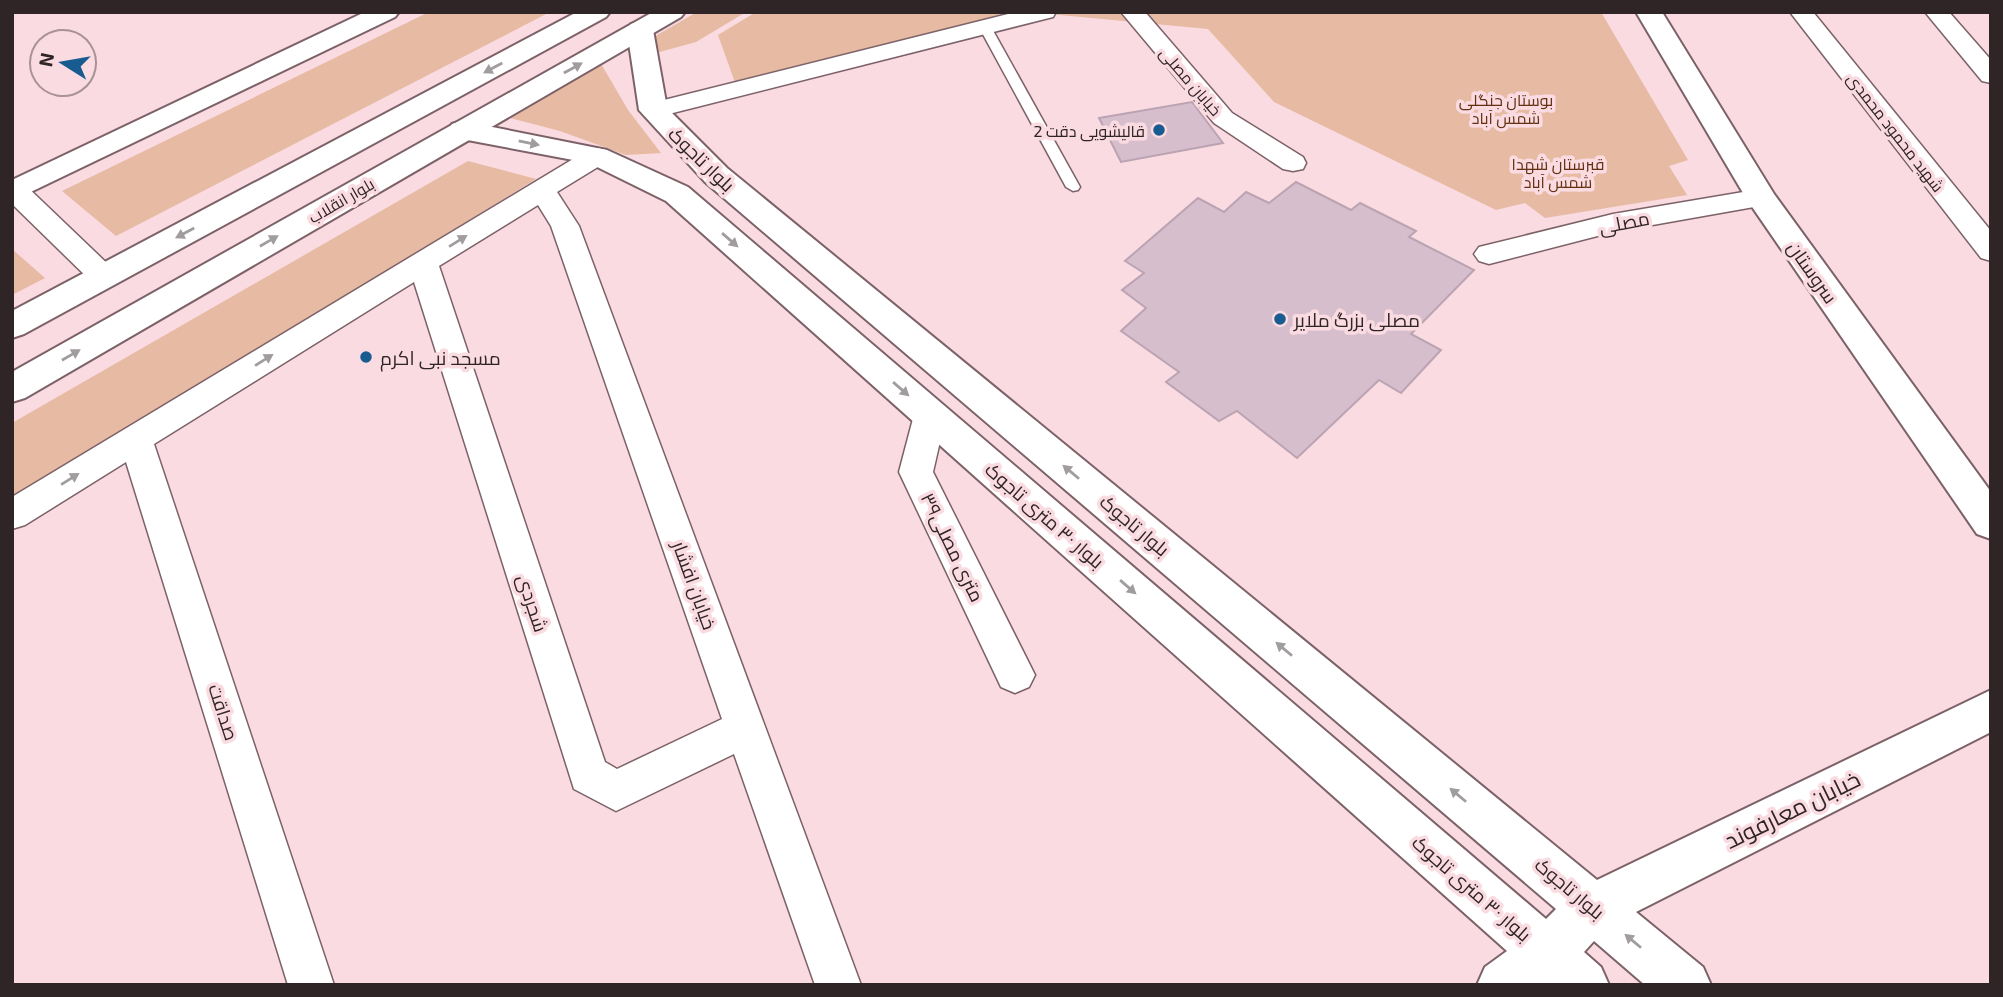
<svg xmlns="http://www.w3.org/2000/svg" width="2003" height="997" viewBox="0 0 2003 997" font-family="'Exo 2',Cairo,sans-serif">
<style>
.green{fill:#e7baa3}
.building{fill:#d6becd;stroke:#bba3b2;stroke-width:2}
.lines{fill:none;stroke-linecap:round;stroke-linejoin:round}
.lane-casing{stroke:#7c6268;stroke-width:3}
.street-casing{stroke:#7c6268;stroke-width:3}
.secondary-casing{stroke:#7c6268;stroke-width:4}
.primary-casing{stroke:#7c6268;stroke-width:4}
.lane{fill:#fff;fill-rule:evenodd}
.street{fill:#fff;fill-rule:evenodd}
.secondary{fill:#fff;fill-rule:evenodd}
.primary{fill:#fff;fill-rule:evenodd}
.oneway{fill:#a19c9d}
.poi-dot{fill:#185b90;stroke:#f9dbe1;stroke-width:2.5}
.labels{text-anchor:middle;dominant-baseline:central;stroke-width:7;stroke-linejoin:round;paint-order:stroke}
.far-street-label{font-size:16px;fill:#2f2426;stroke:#f9dbe1}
.far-park-label{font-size:16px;fill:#653010;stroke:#f9dbe1}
.far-poi-label{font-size:16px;fill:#2f2426;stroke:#f9dbe1;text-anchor:end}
.street-label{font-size:19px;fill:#2f2426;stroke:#f9dbe1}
.poi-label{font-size:19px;fill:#2f2426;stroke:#f9dbe1;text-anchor:start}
.near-street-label{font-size:23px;fill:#2f2426;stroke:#f9dbe1}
</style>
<rect width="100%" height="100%" fill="#f9dbe1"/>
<g class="green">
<path d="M 429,12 L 550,12 L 116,236 L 62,191 Z"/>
<path d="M 697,12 L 746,12 L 696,42 L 656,53 L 652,38 Z"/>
<path d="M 756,12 L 1007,12 L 738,91 L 718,35 Z"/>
<path d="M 1028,12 L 1601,12 L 1688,160 L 1669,166 L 1687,195 L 1545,218 L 1525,203 L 1496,210 L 1274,102 L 1208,29 Z"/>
<path d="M 600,62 L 628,110 L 661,153 L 626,155 L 560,131 L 502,116 Z"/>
<path d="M 468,161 L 536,179 L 12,500 L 12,423 Z"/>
<path d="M 12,249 L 45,278 L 12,295 Z"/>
</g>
<g class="building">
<path d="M 1192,102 L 1223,143 L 1121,162 L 1099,118 Z"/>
<path d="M 1296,182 L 1351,210 L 1360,203 L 1416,231 L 1409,237 L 1474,270 L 1411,334 L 1441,350 L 1401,393 L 1379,380 L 1297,458 L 1237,411 L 1219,421 L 1166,382 L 1179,372 L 1121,331 L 1146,308 L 1122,290 L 1144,273 L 1125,261 L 1198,198 L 1224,212 L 1246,192 L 1269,203 Z"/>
</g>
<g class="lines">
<defs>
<path id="lane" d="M 981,24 L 991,27 L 1080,187 L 1078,190 L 1073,191 L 1066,187 L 979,27 Z"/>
<g id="street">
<path d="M 1016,12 L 1056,12 L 1053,17 L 653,118 L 644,115 L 640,110 L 644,105 Z"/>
<path d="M 1121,12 L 1145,12 L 1232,113 L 1303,157 L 1306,163 L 1303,169 L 1293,171 L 1283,169 L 1214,123 Z"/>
<path d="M 1790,12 L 1813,12 L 1991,231 L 1991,261 L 1981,258 Z"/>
<path d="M 1925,12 L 1949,12 L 1991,60 L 1991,83 L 1982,81 Z"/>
<path d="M 597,148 L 606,150 L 610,156 L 606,162 L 557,192 L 579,226 L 861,985 L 815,985 L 734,754 L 616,811 L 574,789 L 414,282 L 154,444 L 334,985 L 288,985 L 126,462 L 25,525 L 12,529 L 12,497 L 588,150 ZM 538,205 L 551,226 L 722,719 L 617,769 L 605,762 L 439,266 Z"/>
<path d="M 12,179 L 22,182 L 114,270 L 119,277 L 114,284 L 104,287 L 94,284 L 12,204 Z"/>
<path d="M 1761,189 L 1771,192 L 1775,198 L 1771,204 L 1613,232 L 1489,264 L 1479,261 L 1474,254 L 1479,247 L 1613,214 Z"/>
<path d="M 930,403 L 942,406 L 946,415 L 933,472 L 1035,675 L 1029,687 L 1015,693 L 1001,687 L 899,472 L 914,415 L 918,406 Z"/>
</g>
<g id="secondary">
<path d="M 365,12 L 399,12 L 395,17 L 12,201 L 12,180 Z"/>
<path d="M 1636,12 L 1662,12 L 1774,194 L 1991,492 L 1991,539 L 1977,534 L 1746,198 Z"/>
<path d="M 640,22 L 649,24 L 653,30 L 667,108 L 727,168 L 1597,880 L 1991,690 L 1991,732 L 1636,912 L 1703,967 L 1711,985 L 1645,985 L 1594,941 L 1584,952 L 1601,967 L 1609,985 L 1477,985 L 1485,967 L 1507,951 L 666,201 L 589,163 L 462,139 L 452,136 L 448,130 L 452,124 L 462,121 L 607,150 L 688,187 L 1546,919 L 1556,909 L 705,182 L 639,110 L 627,30 L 631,24 Z"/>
</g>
<g id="primary">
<path d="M 577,12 L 610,12 L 606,17 L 24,334 L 12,338 L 12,311 Z"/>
<path d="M 653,12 L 685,12 L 681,17 L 25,398 L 12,402 L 12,372 Z"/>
</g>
</defs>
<use href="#lane" class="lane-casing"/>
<use href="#street" class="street-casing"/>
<use href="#secondary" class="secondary-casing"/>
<use href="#primary" class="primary-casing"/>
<use href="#lane" class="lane"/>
<use href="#street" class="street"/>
<use href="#secondary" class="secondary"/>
<use href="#primary" class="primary"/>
</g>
<defs><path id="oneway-solid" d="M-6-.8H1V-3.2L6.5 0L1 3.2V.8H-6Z" transform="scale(1.75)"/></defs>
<g class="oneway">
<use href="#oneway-solid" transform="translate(493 68) rotate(152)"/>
<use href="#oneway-solid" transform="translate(573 68) rotate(-29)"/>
<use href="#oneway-solid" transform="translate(529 143) rotate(11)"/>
<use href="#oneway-solid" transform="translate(185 233) rotate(152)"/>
<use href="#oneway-solid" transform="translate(730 240) rotate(41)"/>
<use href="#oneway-solid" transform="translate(269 241) rotate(-30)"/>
<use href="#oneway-solid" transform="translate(458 241) rotate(-32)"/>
<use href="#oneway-solid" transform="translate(71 355) rotate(-30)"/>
<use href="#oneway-solid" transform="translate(264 360) rotate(-32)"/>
<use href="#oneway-solid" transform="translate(901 389) rotate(41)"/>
<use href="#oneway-solid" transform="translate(1071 472) rotate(-140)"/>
<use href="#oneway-solid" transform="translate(70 479) rotate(-32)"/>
<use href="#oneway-solid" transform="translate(1128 587) rotate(41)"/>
<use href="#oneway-solid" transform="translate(1284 649) rotate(-140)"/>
<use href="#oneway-solid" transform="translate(1458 795) rotate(-140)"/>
<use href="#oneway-solid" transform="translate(1633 941) rotate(-140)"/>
</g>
<g class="poi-dot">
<circle cx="1159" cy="130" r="7"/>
<circle cx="1280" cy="319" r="7"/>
<circle cx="366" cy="357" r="7"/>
</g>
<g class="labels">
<g class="far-street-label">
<text transform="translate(1191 81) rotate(49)">خیابان مصلی</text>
<text transform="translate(1896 132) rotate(52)">شهید محمود محمدی</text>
<text transform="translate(341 200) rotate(-30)">بلوار انقلاب</text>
</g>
<g class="far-park-label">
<text x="1506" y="99">بوستان جنگلی<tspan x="1506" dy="18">شمس آباد</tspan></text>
<text x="1558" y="163">قبرستان شهدا<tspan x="1558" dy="18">شمس آباد</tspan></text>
</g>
<g class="far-poi-label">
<text x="1145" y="130">قالیشویی دقت 2</text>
</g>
<g class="street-label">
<text transform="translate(702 159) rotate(44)">بلوار تاجوک</text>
<text transform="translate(1624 222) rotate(-11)">مصلی</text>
<text transform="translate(1813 272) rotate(55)">سروستان</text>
<text transform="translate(1045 515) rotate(41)">بلوار ۳۰ متری تاجوک</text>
<text transform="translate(1135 525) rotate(40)">بلوار تاجوک</text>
<text transform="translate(953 547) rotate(64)">۳۹متری مصلی</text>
<text transform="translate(695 585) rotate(70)">خیابان افشار</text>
<text transform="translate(533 603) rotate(72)">شجردی</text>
<text transform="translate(224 712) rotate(72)">صداقت</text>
<text transform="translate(1472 888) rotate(41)">بلوار ۳۰ متری تاجوک</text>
<text transform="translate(1570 888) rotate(40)">بلوار تاجوک</text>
</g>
<g class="poi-label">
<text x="1294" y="319">مصلی بزرگ ملایر</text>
<text x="380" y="357">مسجد نبی اکرم</text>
</g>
<g class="near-street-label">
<text transform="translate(1792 809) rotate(-26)">خیابان معارفوند</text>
</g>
</g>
<rect width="2003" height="997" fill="none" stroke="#2f2426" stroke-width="28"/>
<g transform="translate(63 63) rotate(281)"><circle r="33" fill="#f9dbe1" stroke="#a89296" stroke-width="2"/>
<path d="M0-5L12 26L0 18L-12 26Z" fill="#185b90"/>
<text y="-10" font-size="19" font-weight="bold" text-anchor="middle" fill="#2f2426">N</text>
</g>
</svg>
